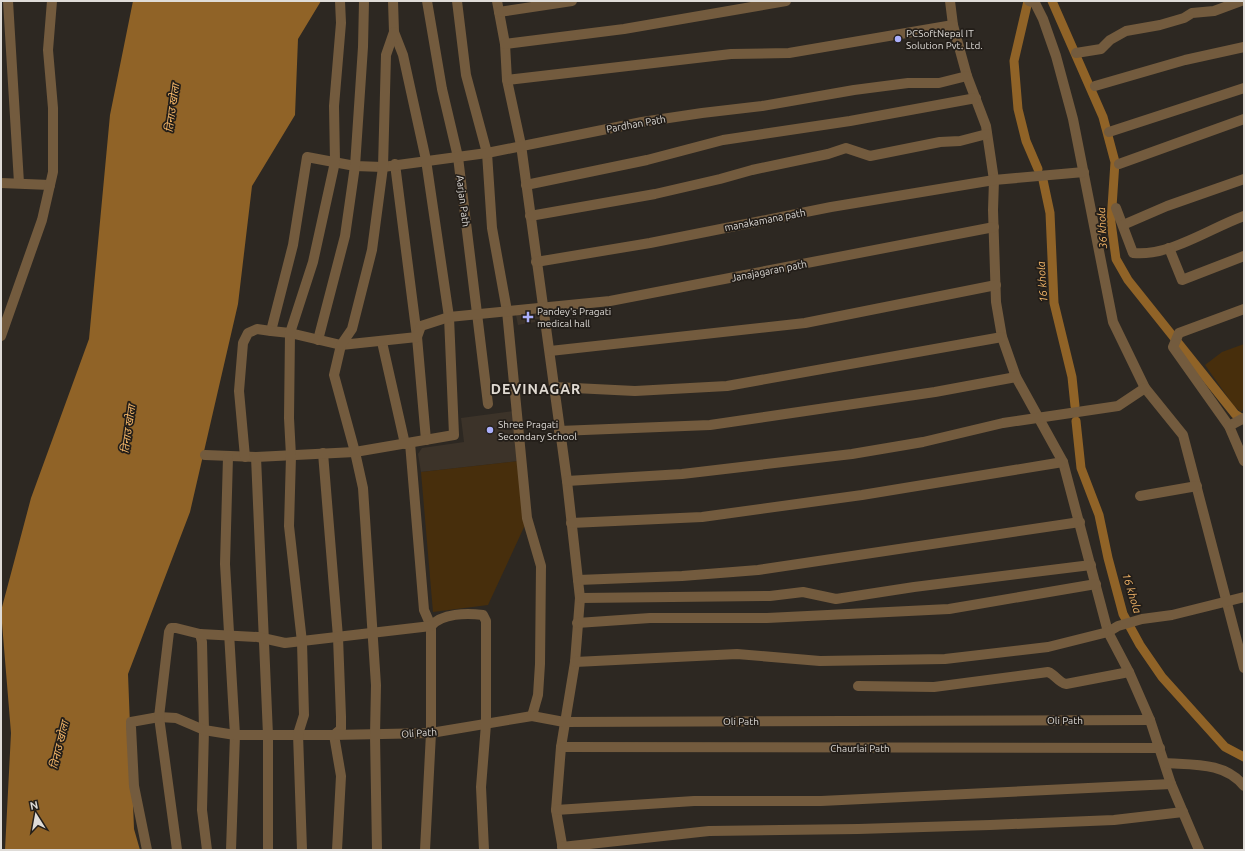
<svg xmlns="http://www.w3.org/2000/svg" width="1245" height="851" viewBox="0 0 1245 851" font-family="Ubuntu,'Noto Sans Devanagari',sans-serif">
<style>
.built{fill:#3c3329}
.green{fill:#472e0c}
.water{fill:#906327}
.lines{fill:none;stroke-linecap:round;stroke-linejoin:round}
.canal{stroke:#906327;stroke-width:9}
.minor{stroke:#735b3e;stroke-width:10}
.poi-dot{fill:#abaffb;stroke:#231e19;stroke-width:1.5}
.labels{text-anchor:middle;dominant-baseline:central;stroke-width:3.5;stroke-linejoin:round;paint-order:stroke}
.poi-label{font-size:10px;fill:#dfdcd8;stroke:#231e19;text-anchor:start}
.street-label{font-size:10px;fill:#dfdcd8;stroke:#231e19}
.water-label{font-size:11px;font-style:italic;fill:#f5b769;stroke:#231e19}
.district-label{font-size:14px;font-weight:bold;letter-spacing:1px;fill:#e0dad2;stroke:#231e19}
</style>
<rect width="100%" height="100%" fill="#2d2822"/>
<g class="built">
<path d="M 537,309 L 539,319 L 535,319 L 535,322 L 518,325 L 516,315 Z"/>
<path d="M 514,411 L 520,461 L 421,472 L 418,454 L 422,448 L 464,442 L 461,418 Z"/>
</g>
<g class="green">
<path d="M 1244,344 L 1244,408 L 1241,412 L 1234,406 L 1205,365 L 1222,352 Z"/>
<path d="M 519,461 L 525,525 L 488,605 L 433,612 L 421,472 Z"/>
</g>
<path class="water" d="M 133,1 L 321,1 L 298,39 L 295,115 L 252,186 L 238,304 L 190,512 L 128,674 L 134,829 L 140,850 L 5,850 L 11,733 L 1,611 L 31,498 L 89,339 L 110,115 Z"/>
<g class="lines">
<g class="canal">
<path d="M 1028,1 L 1014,61 L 1018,109 L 1026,141 L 1038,169"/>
<path d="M 1052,1 L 1103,117 L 1115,162 L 1111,222 L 1116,259 L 1128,280 L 1235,414 L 1244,420"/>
<path d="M 1043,180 L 1050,213 L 1054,303 L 1072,377 L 1075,406"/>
<path d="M 1076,421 L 1081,468 L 1099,515 L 1108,558 L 1123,614 L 1140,645 L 1162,677 L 1225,747 L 1244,757"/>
</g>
<g class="minor">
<path d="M 8,1 L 19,183"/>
<path d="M 427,1 L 442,89 L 458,157 L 488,404"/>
<path d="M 457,1 L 466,75 L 487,153 L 492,228 L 507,311 L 527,518 L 541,566 L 540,664 L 538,695 L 532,716"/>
<path d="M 497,1 L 505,44 L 507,80 L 521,145 L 567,481 L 580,598 L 575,662 L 561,747 L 556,810 L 563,850"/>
<path d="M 950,1 L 953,25 L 967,76 L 986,126 L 994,180 L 993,210 L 996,302 L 1002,337 L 1016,377 L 1063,462 L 1108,632 L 1129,672 L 1150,720 L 1171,784 L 1199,850"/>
<path d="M 1029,1 L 1035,3 L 1043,19 L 1056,56 L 1073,119 L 1113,322 L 1145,388 L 1183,435 L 1244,668"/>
<path d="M 499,12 L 572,1"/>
<path d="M 505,44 L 624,29 L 786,1"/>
<path d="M 1076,53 L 1101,49 L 1110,40 L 1126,31 L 1160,25 L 1184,18 L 1192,13 L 1214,11 L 1241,1"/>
<path d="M 507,80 L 731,54 L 789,53 L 953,25"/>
<path d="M 1095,86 L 1185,60 L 1244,47"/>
<path d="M 1109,132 L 1244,88"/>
<path d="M 395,164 L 417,337 L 426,440"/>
<path d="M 1119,164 L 1244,119"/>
<path d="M 1,183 L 50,185"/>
<path d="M 526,185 L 647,160 L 723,140 L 850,121 L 976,98"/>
<path d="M 1116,208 L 1133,253 C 1169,257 1210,228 1244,216"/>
<path d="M 530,216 L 655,194 L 720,179 L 752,170 L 828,154 L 846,148 L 870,156 L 940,142 L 960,141 L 987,134"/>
<path d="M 1123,225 L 1167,206 L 1244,179"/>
<path d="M 1169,248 L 1182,280 L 1244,256"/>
<path d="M 536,262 L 650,243 L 831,207 L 994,180 L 1084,172"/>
<path d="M 1244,309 L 1179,333 L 1173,347 L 1229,426 L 1244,461"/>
<path d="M 271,331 L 293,245 L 307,157 L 355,166 L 383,167 L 487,153 L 642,122 L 702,113 L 762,106 L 854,90 L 908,83 L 939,83 L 967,76"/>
<path d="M 1,336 L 42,220 L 53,172 L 53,108 L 48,50 L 52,1"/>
<path d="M 318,340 L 345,236 L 355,166 L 363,47 L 364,1"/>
<path d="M 382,342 L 405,444"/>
<path d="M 550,351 L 805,323 L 996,285"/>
<path d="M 554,387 L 635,391 L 727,386 L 1002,337"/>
<path d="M 1229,426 L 1244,418"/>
<path d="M 559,431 L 710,425 L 935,392 L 1016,377"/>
<path d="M 410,443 L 424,610 L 431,626 L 431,733 L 425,850"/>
<path d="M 323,453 L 338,637 L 341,717 L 341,729 L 334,735"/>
<path d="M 205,455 L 256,457 L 355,452 L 454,435 L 449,317 L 426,160 L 403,55 L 394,32 L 393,1"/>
<path d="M 228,457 L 225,564 L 235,735 L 231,850"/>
<path d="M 245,457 L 239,391 L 243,343 L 248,333 L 257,329 L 271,331 L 290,333 L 341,345 L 417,337 L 421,326 L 449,317 L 610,301 L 994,227"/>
<path d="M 256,457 L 268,735 L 268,850"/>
<path d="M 567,481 L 682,474 L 852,454 L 923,442 L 1003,423 L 1118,406 L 1145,388"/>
<path d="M 1140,496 L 1197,486"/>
<path d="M 571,523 L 702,517 L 862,495 L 1063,462"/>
<path d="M 578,580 L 682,576 L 758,570 L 1080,522"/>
<path d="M 580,598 L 770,596 L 803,592 L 836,599 L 914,587 L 1091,565"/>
<path d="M 577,623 L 650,618 L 767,618 L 949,609 L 1096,584"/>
<path d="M 200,634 L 202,642 L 204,730 L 202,810 L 207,850"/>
<path d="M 575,662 L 737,654 L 820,661 L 945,659 L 1048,647 L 1108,632 L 1118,626 L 1142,619 L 1172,615 L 1244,597"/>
<path d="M 858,686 L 934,687 L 1048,672 C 1056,675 1058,682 1066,684 L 1129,672"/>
<path d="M 334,735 L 341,776 L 337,850"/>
<path d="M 561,747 L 1160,748"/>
<path d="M 1165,763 C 1193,765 1225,762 1244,786"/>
<path d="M 556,810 L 694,801 L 821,801 L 1171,784"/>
<path d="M 562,847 L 709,831 L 858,829 L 990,825 L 1114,820 L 1183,812"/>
<path d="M 147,850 L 134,786 L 131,727 L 131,722 L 159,717 L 176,718 L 204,730 L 235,735 L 334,735 L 431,733 L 532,716 L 564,722 L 1150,720"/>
<path d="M 177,850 L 159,717 L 169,632 L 171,628 L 176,628 L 200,634 L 258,637 L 285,643 L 431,626 C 442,613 467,613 483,615 L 486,621 L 486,724 L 481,787 L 484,850"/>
<path d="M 302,850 L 298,734 L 304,715 L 302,642 L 289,526 L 291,456 L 289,418 L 290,333 L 313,262 L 335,162 L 334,106 L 341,23 L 340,1"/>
<path d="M 377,850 L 375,735 L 376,685 L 363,488 L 355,452 L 334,375 L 341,345 L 352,329 L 372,250 L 383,167 L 386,55 L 394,32"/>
</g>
</g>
<g class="poi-dot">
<circle cx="898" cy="39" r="4"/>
<path d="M526 311h4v4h4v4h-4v4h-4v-4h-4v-4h4z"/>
<circle cx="490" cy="430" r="4"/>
</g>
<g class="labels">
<g class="poi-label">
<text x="906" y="33">PCSoftNepal IT<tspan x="906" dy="12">Solution Pvt. Ltd.</tspan></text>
<text x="537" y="311">Pandey's Pragati<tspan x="537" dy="12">medical hall</tspan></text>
<text x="498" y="424">Shree Pragati<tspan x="498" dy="12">Secondary School</tspan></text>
</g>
<g class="street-label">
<text transform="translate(636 124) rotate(-10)">Pardhan Path</text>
<text transform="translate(463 201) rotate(83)">Aarjan Path</text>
<text transform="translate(765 220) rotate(-11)">manakamana path</text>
<text transform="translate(769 271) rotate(-11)">Janajagaran path</text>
<text x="1065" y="720">Oli Path</text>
<text x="741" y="721">Oli Path</text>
<text transform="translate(419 733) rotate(-4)">Oli Path</text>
<text x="860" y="748">Chaurlai Path</text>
</g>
<g class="water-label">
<text transform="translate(172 108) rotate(-82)">तिनाउ खोला</text>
<text transform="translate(1102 228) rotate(-93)">36 khola</text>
<text transform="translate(1042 282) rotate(-94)">16 khola</text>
<text transform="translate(128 429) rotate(-82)">तिनाउ खोला</text>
<text transform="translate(1132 593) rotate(73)">16 khola</text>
<text transform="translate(59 745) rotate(-76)">तिनाउ खोला</text>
</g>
<g class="district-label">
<text x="536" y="389">DEVINAGAR</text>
</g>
</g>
<rect width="1245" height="851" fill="none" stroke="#dfdcd8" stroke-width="4"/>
<g transform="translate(36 815) rotate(349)" stroke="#231e19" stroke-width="3" paint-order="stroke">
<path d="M0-3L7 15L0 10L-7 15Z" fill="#dfdcd8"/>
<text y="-6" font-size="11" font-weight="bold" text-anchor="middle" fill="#dfdcd8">N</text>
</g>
</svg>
